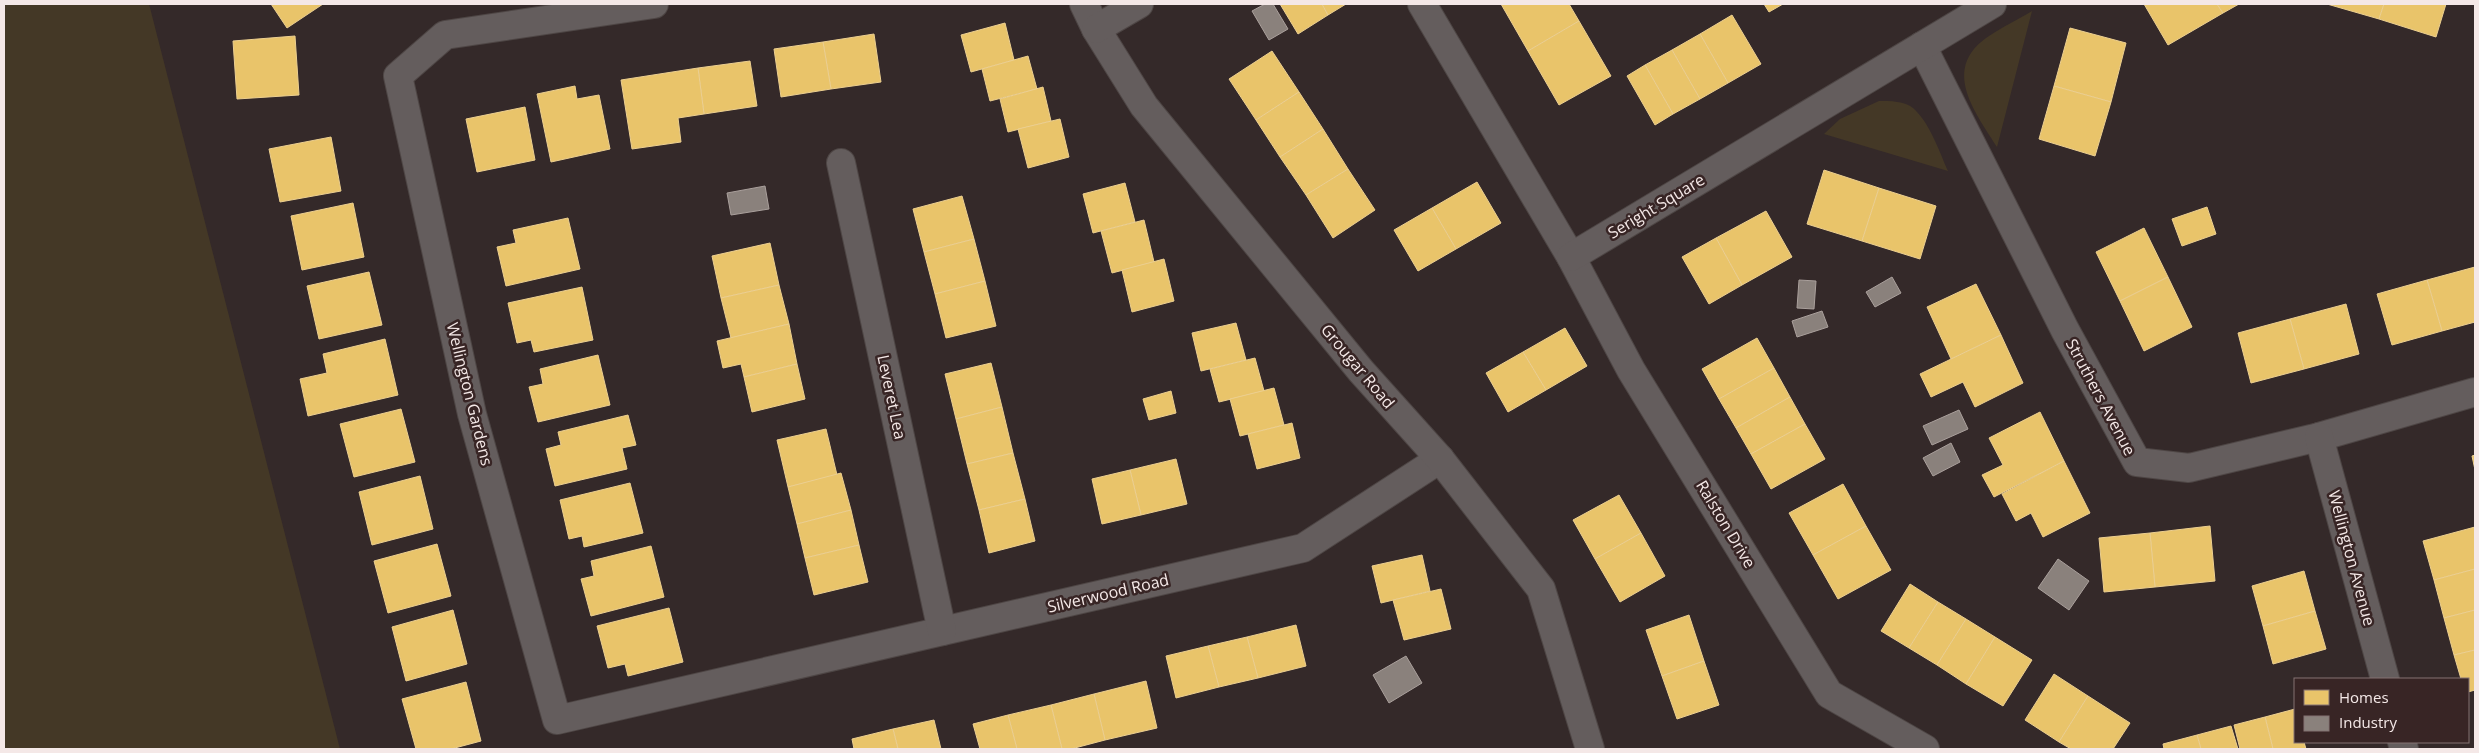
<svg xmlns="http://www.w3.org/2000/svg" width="2479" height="753" viewBox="0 0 2479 753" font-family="'Open Sans',sans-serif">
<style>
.grass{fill:#443826}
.homes{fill:#e9c46a;stroke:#eccf90}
.industry{fill:#8a817c;stroke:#aaa09c}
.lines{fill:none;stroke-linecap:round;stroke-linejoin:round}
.street-casing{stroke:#4e4645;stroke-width:30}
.street{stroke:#645d5d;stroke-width:28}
.labels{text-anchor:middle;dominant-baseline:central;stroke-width:5;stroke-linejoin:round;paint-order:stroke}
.street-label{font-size:16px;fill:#f4e8e7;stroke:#382525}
</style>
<rect width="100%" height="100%" fill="#342929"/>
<g class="grass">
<path d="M 4,4 L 149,4 L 340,749 L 4,749 Z"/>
<path d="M 2032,11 L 1997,147 C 1980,119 1948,80 1974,49 C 1985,35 2016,21 2032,11 Z"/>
<path d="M 1879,101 C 1890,101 1905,101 1913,108 C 1930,123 1939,151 1948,171 L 1824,134 L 1840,119 Z"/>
</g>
<g class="homes">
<path d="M 271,4 L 323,4 L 287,28 Z"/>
<path d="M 1280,4 L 1322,4 L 1328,15 L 1298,34 Z"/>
<path d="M 1322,4 L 1346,4 L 1328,15 Z"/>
<path d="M 1501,4 L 1569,4 L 1579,21 L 1528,51 Z"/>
<path d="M 1764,4 L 1783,4 L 1769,12 Z"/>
<path d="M 2144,4 L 2217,4 L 2223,13 L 2168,45 Z"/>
<path d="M 2217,4 L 2239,4 L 2223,13 Z"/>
<path d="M 2327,4 L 2384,4 L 2379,19 Z"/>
<path d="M 2384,4 L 2446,4 L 2436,37 L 2379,19 Z"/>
<path d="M 1732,15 L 1761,64 L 1728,83 L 1700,34 Z"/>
<path d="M 1579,21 L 1611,76 L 1559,105 L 1528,51 Z"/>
<path d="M 1005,23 L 1014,60 L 971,72 L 961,35 Z"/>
<path d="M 2070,28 L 2126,43 L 2111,102 L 2054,86 Z"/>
<path d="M 874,34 L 881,82 L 831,89 L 823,42 Z"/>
<path d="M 1700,34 L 1728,83 L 1700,99 L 1672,50 Z"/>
<path d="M 295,36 L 299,95 L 237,99 L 233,41 Z"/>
<path d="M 823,42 L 831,89 L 781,97 L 774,49 Z"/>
<path d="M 1672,50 L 1700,99 L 1673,114 L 1645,65 Z"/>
<path d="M 1272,51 L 1299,92 L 1256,120 L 1229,79 Z"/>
<path d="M 1028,56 L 1037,89 L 990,101 L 982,69 Z"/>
<path d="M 750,61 L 757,106 L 704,114 L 698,68 Z"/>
<path d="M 1645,65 L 1673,114 L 1655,125 L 1627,76 Z"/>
<path d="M 698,68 L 704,114 L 678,118 L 681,142 L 632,149 L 621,80 Z"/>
<path d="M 575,86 L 577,99 L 599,95 L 610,149 L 551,162 L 537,94 Z"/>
<path d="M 2054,86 L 2111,102 L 2095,156 L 2039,139 Z"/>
<path d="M 1043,87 L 1051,121 L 1008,132 L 1000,99 Z"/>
<path d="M 1299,92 L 1323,129 L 1280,157 L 1256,120 Z"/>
<path d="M 525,107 L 535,160 L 477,172 L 466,119 Z"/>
<path d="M 1060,119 L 1069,157 L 1028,168 L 1018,129 Z"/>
<path d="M 1323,129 L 1348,169 L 1306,195 L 1280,157 Z"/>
<path d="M 331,137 L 341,191 L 280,202 L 269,149 Z"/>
<path d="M 1348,169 L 1375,210 L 1333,238 L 1306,195 Z"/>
<path d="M 1824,170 L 1879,188 L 1862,241 L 1807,224 Z"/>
<path d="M 1477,182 L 1501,223 L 1456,249 L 1432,208 Z"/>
<path d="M 1125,183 L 1135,222 L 1093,233 L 1083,194 Z"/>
<path d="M 1879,188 L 1936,206 L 1920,259 L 1862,241 Z"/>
<path d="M 962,196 L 974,239 L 924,252 L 913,209 Z"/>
<path d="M 353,203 L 364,257 L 302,270 L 291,216 Z"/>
<path d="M 2207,207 L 2216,234 L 2182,246 L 2172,219 Z"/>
<path d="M 1432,208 L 1456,249 L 1418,271 L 1394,230 Z"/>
<path d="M 1766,211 L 1792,257 L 1742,285 L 1716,238 Z"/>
<path d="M 568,218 L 580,269 L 506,286 L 497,247 L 516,243 L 513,230 Z"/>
<path d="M 1144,220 L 1154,262 L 1112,273 L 1101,231 Z"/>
<path d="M 2144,228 L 2168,277 L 2120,301 L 2096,252 Z"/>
<path d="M 1716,238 L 1742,285 L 1709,304 L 1682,257 Z"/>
<path d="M 974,239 L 985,281 L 935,294 L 924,252 Z"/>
<path d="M 770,243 L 779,285 L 721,298 L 712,256 Z"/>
<path d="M 1164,259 L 1174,301 L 1132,312 L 1122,270 Z"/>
<path d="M 2475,267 L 2475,322 L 2442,331 L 2427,280 Z"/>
<path d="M 369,272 L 382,325 L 319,339 L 307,286 Z"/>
<path d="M 2168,277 L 2192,327 L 2144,351 L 2120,301 Z"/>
<path d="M 2427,280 L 2442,331 L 2392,345 L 2377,294 Z"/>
<path d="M 985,281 L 996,326 L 946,338 L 935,294 Z"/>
<path d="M 1976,284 L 2001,335 L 1951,359 L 1927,307 Z"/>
<path d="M 779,285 L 789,324 L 731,338 L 721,298 Z"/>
<path d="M 582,287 L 593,340 L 534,352 L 531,340 L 517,343 L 508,303 Z"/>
<path d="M 2346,304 L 2359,354 L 2304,369 L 2290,319 Z"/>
<path d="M 2290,319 L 2304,369 L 2251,383 L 2238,333 Z"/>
<path d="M 1236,323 L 1246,360 L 1201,371 L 1192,333 Z"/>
<path d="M 789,324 L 797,364 L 744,377 L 741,364 L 723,368 L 717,341 Z"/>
<path d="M 1565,328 L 1587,366 L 1546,390 L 1523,352 Z"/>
<path d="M 2001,335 L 2023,383 L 1975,407 L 1963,382 L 1931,397 L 1920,374 Z"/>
<path d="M 1757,338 L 1774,368 L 1719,399 L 1702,369 Z"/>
<path d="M 385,339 L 398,395 L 308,416 L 300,379 L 327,373 L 323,354 Z"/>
<path d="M 1523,352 L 1546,390 L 1508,412 L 1486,373 Z"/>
<path d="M 598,355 L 610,405 L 538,422 L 529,387 L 543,384 L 540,369 Z"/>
<path d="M 1255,358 L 1264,391 L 1219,402 L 1210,369 Z"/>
<path d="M 991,363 L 1002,407 L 956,419 L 945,374 Z"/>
<path d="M 797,364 L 805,399 L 752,412 L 744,377 Z"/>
<path d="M 1774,368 L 1790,397 L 1736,428 L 1719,399 Z"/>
<path d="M 1274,388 L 1284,425 L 1240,436 L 1230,399 Z"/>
<path d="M 1171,391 L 1176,413 L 1149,420 L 1143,399 Z"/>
<path d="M 1790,397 L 1805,424 L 1751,454 L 1736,428 Z"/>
<path d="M 1002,407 L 1013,453 L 967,464 L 956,419 Z"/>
<path d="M 401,409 L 415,462 L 354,477 L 340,424 Z"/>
<path d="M 2040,412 L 2064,461 L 1994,497 L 1982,475 L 2003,465 L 1989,438 Z"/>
<path d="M 628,415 L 636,445 L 622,448 L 627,469 L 555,486 L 546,449 L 561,445 L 558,432 Z"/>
<path d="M 1292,423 L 1300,458 L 1257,469 L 1248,434 Z"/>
<path d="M 1805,424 L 1825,459 L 1771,489 L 1751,454 Z"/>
<path d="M 826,429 L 837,475 L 788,487 L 777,440 Z"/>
<path d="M 1013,453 L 1025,499 L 979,510 L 967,464 Z"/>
<path d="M 2475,455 L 2475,470 L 2472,456 Z"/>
<path d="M 1176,459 L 1187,504 L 1141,515 L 1130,470 Z"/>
<path d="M 2064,461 L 2090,513 L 2043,537 L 2031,513 L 2016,521 L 2002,494 Z"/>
<path d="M 1130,470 L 1141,515 L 1102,524 L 1092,479 Z"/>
<path d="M 841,473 L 851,510 L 797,524 L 788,487 Z"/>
<path d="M 420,476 L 433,529 L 372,545 L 359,492 Z"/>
<path d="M 630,483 L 643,533 L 584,547 L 582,536 L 569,539 L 560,500 Z"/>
<path d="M 1843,484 L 1866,526 L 1813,555 L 1789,513 Z"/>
<path d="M 1619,495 L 1641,533 L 1595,559 L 1573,520 Z"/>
<path d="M 1025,499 L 1035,541 L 989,553 L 979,510 Z"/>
<path d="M 851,510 L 859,545 L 805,558 L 797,524 Z"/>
<path d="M 1866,526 L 1891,570 L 1838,599 L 1813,555 Z"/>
<path d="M 2210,526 L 2215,581 L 2155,587 L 2150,533 Z"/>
<path d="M 2475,527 L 2475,569 L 2434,580 L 2423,541 Z"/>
<path d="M 1641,533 L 1665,576 L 1620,602 L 1595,559 Z"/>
<path d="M 2150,533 L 2155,587 L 2104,592 L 2099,538 Z"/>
<path d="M 437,544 L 451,596 L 388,613 L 374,561 Z"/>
<path d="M 859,545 L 868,582 L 814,595 L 805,558 Z"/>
<path d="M 651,546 L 664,597 L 591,616 L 581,579 L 594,576 L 591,561 Z"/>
<path d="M 1422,555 L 1430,591 L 1381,603 L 1372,566 Z"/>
<path d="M 2475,569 L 2475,610 L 2444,618 L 2434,580 Z"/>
<path d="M 2304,571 L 2315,611 L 2263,626 L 2252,586 Z"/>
<path d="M 1910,584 L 1938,602 L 1909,648 L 1881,631 Z"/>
<path d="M 1441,589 L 1451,629 L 1404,640 L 1393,600 Z"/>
<path d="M 1938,602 L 1966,619 L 1937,665 L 1909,648 Z"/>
<path d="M 669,608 L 683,662 L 628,676 L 625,664 L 608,668 L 597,626 Z"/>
<path d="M 453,610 L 467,664 L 406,681 L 392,627 Z"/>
<path d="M 2475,610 L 2475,650 L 2454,655 L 2444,618 Z"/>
<path d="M 2315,611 L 2326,649 L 2273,664 L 2263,626 Z"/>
<path d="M 1689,615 L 1704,661 L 1662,676 L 1646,630 Z"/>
<path d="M 1966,619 L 1995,637 L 1966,684 L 1937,665 Z"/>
<path d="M 1296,625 L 1306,666 L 1258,678 L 1247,637 Z"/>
<path d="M 1247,637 L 1258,678 L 1219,687 L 1208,646 Z"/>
<path d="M 1995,637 L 2032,660 L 2003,706 L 1966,684 Z"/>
<path d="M 1208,646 L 1219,687 L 1176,698 L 1166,656 Z"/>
<path d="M 2475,650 L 2475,690 L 2468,692 L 2468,679 L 2461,679 L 2454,655 Z"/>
<path d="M 1704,661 L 1719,705 L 1677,719 L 1662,676 Z"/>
<path d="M 2054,674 L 2088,696 L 2059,742 L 2025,720 Z"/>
<path d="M 1146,681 L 1157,728 L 1105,740 L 1094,694 Z"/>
<path d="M 466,682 L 481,741 L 451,749 L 416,749 L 402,699 Z"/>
<path d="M 1094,694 L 1105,740 L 1071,749 L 1062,749 L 1051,705 Z"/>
<path d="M 2088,696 L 2130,723 L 2113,749 L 2071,749 L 2059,742 Z"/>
<path d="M 1051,705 L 1062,749 L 1017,749 L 1008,715 Z"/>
<path d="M 2295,709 L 2295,742 L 2304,742 L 2306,749 L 2273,749 L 2265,717 Z"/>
<path d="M 1008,715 L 1017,749 L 980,749 L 973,724 Z"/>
<path d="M 2265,717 L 2273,749 L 2240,749 L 2234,725 Z"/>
<path d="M 934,720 L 941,749 L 898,749 L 893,729 Z"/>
<path d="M 2231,726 L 2238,749 L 2201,749 L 2197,735 Z"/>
<path d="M 893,729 L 898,749 L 854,749 L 852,739 Z"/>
<path d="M 2197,735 L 2201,749 L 2164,749 L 2163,744 Z"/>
</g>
<g class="industry">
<path d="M 1265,4 L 1273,4 L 1288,29 L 1269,40 L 1252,11 Z"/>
<path d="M 765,186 L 769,209 L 731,215 L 727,193 Z"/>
<path d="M 1892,277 L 1901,293 L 1875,307 L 1866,292 Z"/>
<path d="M 1799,280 L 1816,281 L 1814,309 L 1797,308 Z"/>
<path d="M 1822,311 L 1828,327 L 1797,337 L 1792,321 Z"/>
<path d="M 1959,410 L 1968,429 L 1932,445 L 1923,426 Z"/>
<path d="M 1951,443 L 1960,462 L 1933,476 L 1923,458 Z"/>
<path d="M 2058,559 L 2089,581 L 2069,610 L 2038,588 Z"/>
<path d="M 1406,656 L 1422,683 L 1389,703 L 1373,675 Z"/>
</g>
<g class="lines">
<defs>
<g id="street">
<path d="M 654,4 L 445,35 L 398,76 L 472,414 L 557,720 L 1303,548 L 1440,459"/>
<path d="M 1084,4 L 1096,29 L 1144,106 L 1361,371 L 1440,459 L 1541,589 L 1590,749"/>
<path d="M 1422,4 L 1571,257 L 1631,370 L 1829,694 L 1925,749"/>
<path d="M 1096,29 L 1139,4"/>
<path d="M 1922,46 L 2065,330 L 2137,462 L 2189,468 L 2319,437 L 2475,392"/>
<path d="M 841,163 L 942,631"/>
<path d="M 1571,257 L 1992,4"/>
<path d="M 2319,437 L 2385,679"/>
<path d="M 2402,742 L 2404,749"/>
</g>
</defs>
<use href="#street" class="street-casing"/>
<use href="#street" class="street"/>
</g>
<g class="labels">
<g class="street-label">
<text transform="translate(1656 206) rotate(-31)">Seright Square</text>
<text transform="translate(1358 366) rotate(50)">Grougar Road</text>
<text transform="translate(470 394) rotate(76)">Wellington Gardens</text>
<text transform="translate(892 397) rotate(78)">Leveret Lea</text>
<text transform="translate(2101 397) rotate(62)">Struthers Avenue</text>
<text transform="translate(1726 524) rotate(59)">Ralston Drive</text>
<text transform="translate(2352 558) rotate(75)">Wellington Avenue</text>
<text transform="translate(1108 593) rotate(-13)">Silverwood Road</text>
</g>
</g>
<rect width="2479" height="753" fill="none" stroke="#f4e8e7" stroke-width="10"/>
<rect x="2294" y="678" width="175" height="65" fill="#382525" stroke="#837373"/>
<rect x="2304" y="690" width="25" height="15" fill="#e9c46a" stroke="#837373"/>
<text x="2339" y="703" font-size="15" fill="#f4e8e7">Homes</text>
<rect x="2304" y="716" width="25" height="15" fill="#8a817c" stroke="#837373"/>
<text x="2339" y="728" font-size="15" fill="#f4e8e7">Industry</text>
</svg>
